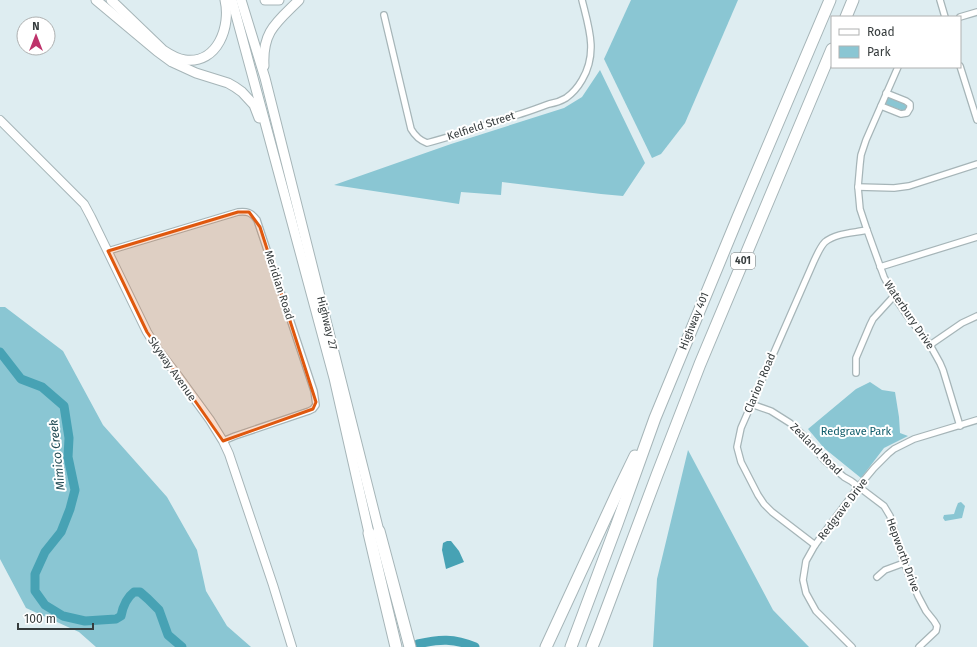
<svg xmlns="http://www.w3.org/2000/svg" width="977" height="647" viewBox="0 0 977 647" font-family="'Fira Sans',sans-serif">
<style>
.green{fill:#8ac6d3}
.water{fill:#47a2b4}
.lines{fill:none;stroke-linecap:round;stroke-linejoin:round}
.river{stroke:#47a2b4;stroke-width:9}
.street-casing{stroke:#a6b5b8;stroke-width:8}
.secondary-casing{stroke:#a6b5b8;stroke-width:10}
.primary-casing{stroke:#a6b5b8;stroke-width:11}
.highway-casing{stroke:#a6b5b8;stroke-width:13}
.street{stroke:#fff;stroke-width:5.5}
.secondary{stroke:#fff;stroke-width:8}
.primary{stroke:#fff;stroke-width:9}
.highway{stroke:#fff;stroke-width:11}
.marked{fill:#df580e;fill-opacity:0.2;stroke:#df580e;stroke-width:3;stroke-linejoin:round}
.labels{text-anchor:middle;dominant-baseline:central;stroke-width:4;stroke-linejoin:round;paint-order:stroke}
.shield{fill:#fff;stroke:#727677;stroke-width:1}
.shield-label{font-size:10px;font-weight:bold;fill:#363c3d}
.street-label{font-size:11px;fill:#363c3d;stroke:#fff}
.park-label{font-size:11px;fill:#105c6a;stroke:#fff}
.water-label{font-size:12px;font-style:italic;fill:#224b54;stroke:#fff}
</style>
<rect width="100%" height="100%" fill="#deedf1"/>
<g class="green">
<path d="M 631,0 L 738,0 L 685,123 L 661,154 L 652,158 L 604,59 Z"/>
<path d="M 600,70 L 645,163 L 623,196 L 601,194 L 502,182 L 501,195 L 461,192 L 459,204 L 334,185 L 451,144 L 564,108 L 582,97 Z"/>
<path d="M 888,97 L 904,103 L 906,106 L 906,109 L 904,111 L 887,105 L 885,102 L 886,99 Z"/>
<path d="M 0,307 L 5,307 L 63,351 L 103,425 L 167,497 L 197,550 L 206,591 L 227,626 L 251,647 L 96,647 L 79,632 L 26,608 L 0,559 Z"/>
<path d="M 870,382 L 882,390 L 895,392 L 899,417 L 900,433 L 908,436 L 884,448 L 861,478 L 824,448 L 808,429 L 856,389 Z"/>
<path d="M 688,450 L 773,610 L 809,647 L 653,647 L 657,579 Z"/>
<path d="M 961,502 L 965,506 L 962,518 L 945,521 L 943,518 L 944,515 L 954,514 L 956,508 L 958,503 Z"/>
</g>
<path class="water" d="M 447,541 L 451,541 L 459,551 L 464,562 L 446,569 L 442,550 L 443,543 Z"/>
<g class="lines">
<g class="river">
<path d="M 0,352 L 21,379 L 42,387 L 64,406 L 69,438 L 68,457 L 75,490 L 70,509 L 61,532 L 45,552 L 35,574 L 35,591 L 45,605 L 63,616 L 85,621 L 116,619 L 121,616 C 123,606 126,598 134,592 L 140,592 L 148,599 L 159,610 L 168,635 L 182,647"/>
<path d="M 418,644 C 439,639 454,638 475,647"/>
</g>
<defs>
<g id="street">
<path d="M 940,0 L 945,17"/>
<path d="M 384,15 L 411,129 C 415,136 419,140 427,143 C 457,135 487,125 517,115 C 528,112 538,108 549,104 C 555,103 561,101 566,98 C 573,93 578,87 582,80 C 598,53 589,28 582,0"/>
<path d="M 960,17 L 977,12"/>
<path d="M 960,66 L 977,120"/>
<path d="M 898,67 L 866,140 L 861,155 L 860,164 L 858,187 L 860,209 L 867,230 L 884,277 L 894,296 L 906,314 L 930,345 L 940,363 L 943,370 L 960,426"/>
<path d="M 881,106 L 901,114 L 907,113 L 910,108 L 910,104 L 906,101 L 886,93"/>
<path d="M 858,187 L 894,188 L 909,186 L 977,164"/>
<path d="M 108,251 L 238,212 C 247,211 251,212 257,220 L 314,391 L 316,405 L 313,409 L 309,411 L 235,436 L 223,441"/>
<path d="M 880,267 L 977,237"/>
<path d="M 930,345 L 962,323 L 977,316"/>
<path d="M 856,373 L 856,358 L 870,325 L 873,319 L 894,296"/>
<path d="M 751,404 L 771,411 L 790,423 L 804,436 L 824,460 L 844,477 L 851,481 L 884,506 L 890,516 L 904,563 L 918,596 L 926,611 L 934,621 L 937,626 L 936,631 L 919,647"/>
<path d="M 815,545 L 772,512 L 764,504 L 758,495 L 741,462 L 737,447 L 741,428 L 814,261 C 817,255 820,247 825,242 C 836,233 853,233 867,230"/>
<path d="M 877,577 L 885,570 L 904,563"/>
<path d="M 852,647 L 816,611 L 806,593 L 803,580 L 806,561 L 815,545 L 859,486 L 874,468 L 888,454 L 894,449 L 914,439 L 977,420"/>
</g>
<path id="secondary" d="M 0,120 L 84,204 L 91,217 L 147,332 L 158,350 L 178,376 L 210,420 L 223,441 L 229,454 L 273,585 L 292,647"/>
<g id="primary">
<path d="M 96,0 L 157,51 L 172,62 L 196,73 L 228,83 L 235,87 L 242,92 L 254,105 L 259,118"/>
<path d="M 111,0 L 163,50 C 169,54 177,59 185,60 C 218,64 231,26 225,0"/>
<path d="M 232,0 L 334,378 L 369,533"/>
<path d="M 241,0 L 265,78 L 379,531"/>
<path d="M 265,0 L 279,0"/>
<path d="M 264,66 C 262,31 277,22 299,0"/>
</g>
<g id="highway">
<path d="M 846,17 L 853,0"/>
<path d="M 379,531 L 410,647"/>
<path d="M 369,533 L 380,580 L 396,647"/>
<path d="M 546,647 L 619,489 L 635,456"/>
<path d="M 571,647 L 617,524 L 655,418 L 738,217 L 830,0"/>
<path d="M 592,647 L 598,632 L 657,475 L 700,364 L 832,49"/>
</g>
</defs>
<use href="#street" class="street-casing"/>
<use href="#secondary" class="secondary-casing"/>
<use href="#primary" class="primary-casing"/>
<use href="#highway" class="highway-casing"/>
<use href="#street" class="street"/>
<use href="#secondary" class="secondary"/>
<use href="#primary" class="primary"/>
<use href="#highway" class="highway"/>
</g>
<path class="marked" d="M 238,212 L 249,212 L 260,227 L 316,402 L 313,409 L 223,441 L 147,332 L 108,251 Z"/>
<g class="labels">
<rect class="shield" x="731" y="253" width="24" height="16" rx="3"/>
<g class="shield-label">
<text x="743" y="261">401</text>
</g>
<g class="street-label">
<text transform="translate(481 126) rotate(-18)">Kelfield Street</text>
<text transform="translate(279 285) rotate(72)">Meridian Road</text>
<text transform="translate(909 315) rotate(56)">Waterbury Drive</text>
<text transform="translate(694 321) rotate(-68)">Highway 401</text>
<text transform="translate(327 323) rotate(76)">Highway 27</text>
<text transform="translate(172 369) rotate(55)">Skyway Avenue</text>
<text transform="translate(760 383) rotate(-67)">Clarion Road</text>
<text transform="translate(816 449) rotate(45)">Zealand Road</text>
<text transform="translate(843 509) rotate(-53)">Redgrave Drive</text>
<text transform="translate(903 555) rotate(70)">Hepworth Drive</text>
</g>
<g class="park-label">
<text x="856" y="431">Redgrave Park</text>
</g>
<g class="water-label">
<text transform="translate(57 455) rotate(-96)">Mimico Creek</text>
</g>
</g>
<rect x="831" y="16" width="130" height="52" fill="#ffffff" stroke="#afb1b1"/>
<rect x="839" y="29" width="20" height="6" fill="#ffffff" stroke="#afb1b1"/>
<text x="867" y="36" font-size="12" fill="#363c3d">Road</text>
<rect x="839" y="46" width="20" height="12" fill="#8ac6d3" stroke="#afb1b1"/>
<text x="867" y="56" font-size="12" fill="#363c3d">Park</text>
<g transform="translate(36 36)"><circle r="19" fill="#ffffff" stroke="#afb1b1"/>
<path d="M0-3L7 15L0 10L-7 15Z" fill="#be336b"/>
<text y="-6" font-size="11" font-weight="bold" text-anchor="middle" fill="#363c3d">N</text>
</g>
<path d="M18 623v6h75v-6" fill="none" stroke="#363c3d" stroke-width="2"/>
<text x="24" y="623" font-size="12" fill="#363c3d" stroke="#ffffff" stroke-width="3" paint-order="stroke">100 m</text>
</svg>
